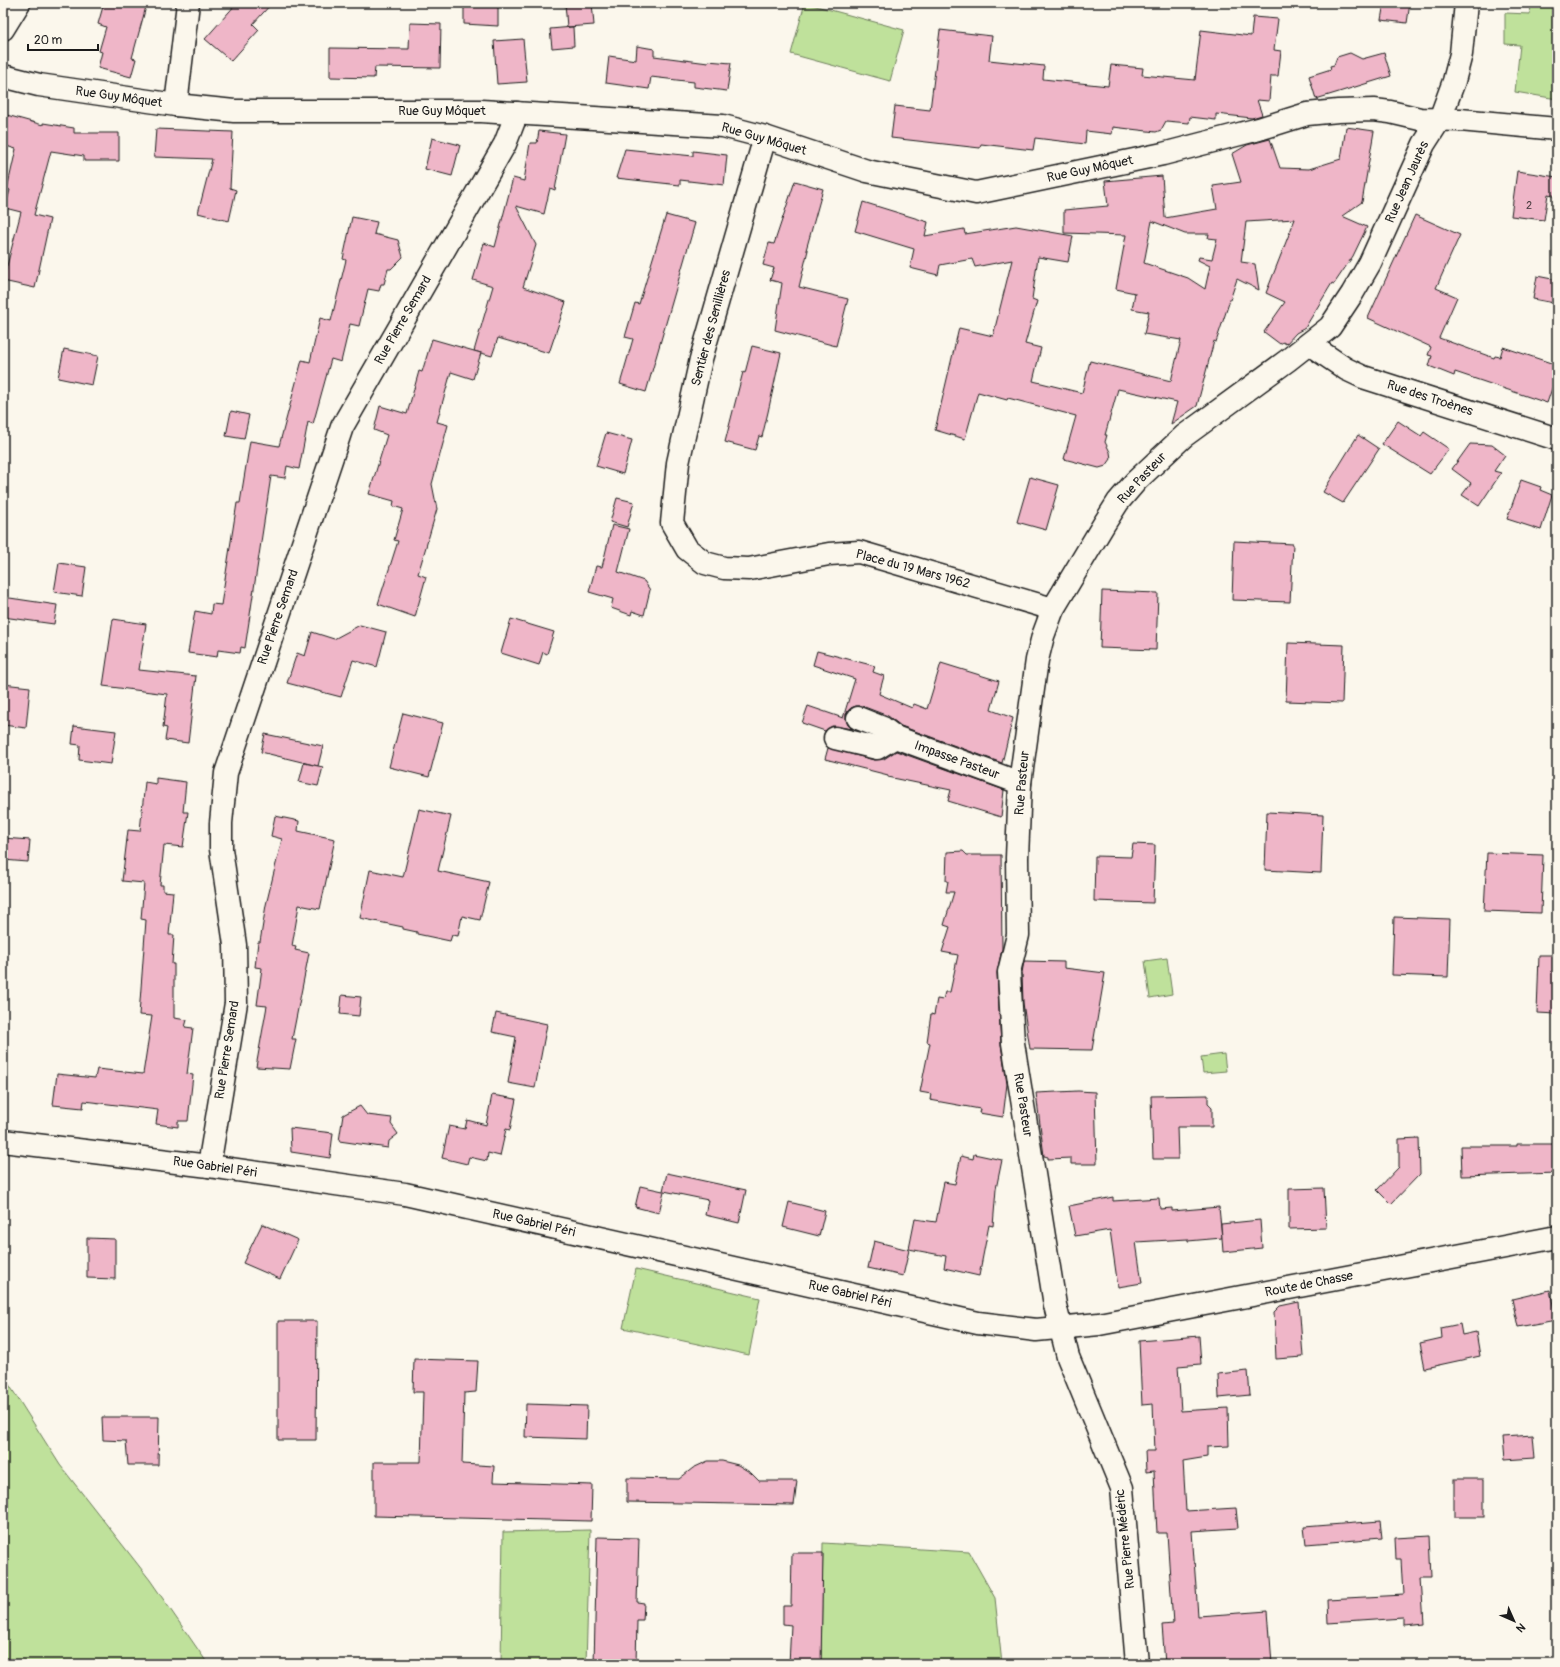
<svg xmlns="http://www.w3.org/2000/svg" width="1560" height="1667" viewBox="0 0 1560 1667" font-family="Pangolin,sans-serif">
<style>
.green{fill:#bfe19b;stroke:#6e7e5c}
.building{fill:#efb6c8;stroke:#1c1c1c;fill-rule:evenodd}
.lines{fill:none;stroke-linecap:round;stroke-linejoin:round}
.minor-casing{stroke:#1c1c1c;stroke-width:25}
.major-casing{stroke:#1c1c1c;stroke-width:25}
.minor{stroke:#fbf7ec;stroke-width:22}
.major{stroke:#fbf7ec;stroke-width:22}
.labels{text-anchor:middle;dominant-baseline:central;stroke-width:3;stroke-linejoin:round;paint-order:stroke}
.number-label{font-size:11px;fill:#514247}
.street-label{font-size:13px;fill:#1c1c1c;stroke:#fbf7ec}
</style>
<rect width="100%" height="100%" fill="#fbf7ec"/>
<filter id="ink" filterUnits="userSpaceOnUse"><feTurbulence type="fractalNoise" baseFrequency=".025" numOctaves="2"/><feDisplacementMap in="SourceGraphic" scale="8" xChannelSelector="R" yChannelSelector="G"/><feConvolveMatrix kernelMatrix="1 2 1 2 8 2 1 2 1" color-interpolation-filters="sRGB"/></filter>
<g filter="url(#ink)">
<g class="green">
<path d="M 805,3 L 904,30 L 890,81 L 791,54 Z"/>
<path d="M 1531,3 L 1557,3 L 1557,99 L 1515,92 L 1520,45 L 1505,44 L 1505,13 L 1530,14 Z"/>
<path d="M 1167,958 L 1172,994 L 1150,998 L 1145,961 Z"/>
<path d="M 1224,1054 L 1226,1071 L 1203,1073 L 1201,1057 Z"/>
<path d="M 636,1269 L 760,1298 L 749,1355 L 623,1328 Z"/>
<path d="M 3,1375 L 60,1465 L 150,1580 L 208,1664 L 3,1664 Z"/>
<path d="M 590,1530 L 586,1664 L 501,1664 L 503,1532 Z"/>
<path d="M 823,1543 L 969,1552 L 995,1598 L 1002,1664 L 821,1664 Z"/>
</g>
<g class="building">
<path d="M 104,3 L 147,3 L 132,58 L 136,59 L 131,77 L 98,68 L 102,52 L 99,51 L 106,27 L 98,24 Z"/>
<path d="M 237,3 L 272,3 L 253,24 L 259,30 L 231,61 L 205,39 Z"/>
<path d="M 464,3 L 498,3 L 498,26 L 464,24 Z"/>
<path d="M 565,3 L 592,3 L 594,25 L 567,27 Z"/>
<path d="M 1384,3 L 1410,3 L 1407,23 L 1381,20 Z"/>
<path d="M 1253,17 L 1278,19 L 1274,50 L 1281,51 L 1278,76 L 1271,76 L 1269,101 L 1257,100 L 1262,115 L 1252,118 L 1216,114 L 1216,120 L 1190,117 L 1189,123 L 1166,121 L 1161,130 L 1156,132 L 1113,127 L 1112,134 L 1086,131 L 1085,144 L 1035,138 L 1033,150 L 981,144 L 980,148 L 891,138 L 895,106 L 930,110 L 940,30 L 992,36 L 989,60 L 1044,66 L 1043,79 L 1108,86 L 1111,65 L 1143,68 L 1142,75 L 1195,80 L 1201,30 L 1251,36 Z"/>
<path d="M 410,23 L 441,24 L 440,68 L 375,67 L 374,78 L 330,77 L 330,48 L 409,49 Z"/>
<path d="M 573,27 L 574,46 L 552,48 L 550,29 Z"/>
<path d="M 523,39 L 527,82 L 497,84 L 494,41 Z"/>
<path d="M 637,46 L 654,49 L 654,56 L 708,63 L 708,61 L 731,63 L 727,91 L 694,87 L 694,82 L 651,77 L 649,89 L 606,83 L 609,56 L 636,60 Z"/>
<path d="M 1350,53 L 1362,59 L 1384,53 L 1391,76 L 1316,99 L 1309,76 L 1331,69 L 1330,66 L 1334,65 L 1337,57 Z"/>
<path d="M 3,114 L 43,125 L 43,123 L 74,128 L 74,133 L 119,133 L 119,161 L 84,161 L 84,156 L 51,151 L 34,215 L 50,219 L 35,288 L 3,281 L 21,212 L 5,208 L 10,190 L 7,189 L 16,149 L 3,145 Z"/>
<path d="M 1346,127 L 1374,131 L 1362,202 L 1342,216 L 1367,227 L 1353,256 L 1334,284 L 1332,283 L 1305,328 L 1296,333 L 1286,344 L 1283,342 L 1280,344 L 1264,332 L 1285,302 L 1266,293 L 1295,219 L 1246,222 L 1241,262 L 1255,264 L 1259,290 L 1237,279 L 1216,342 L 1214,341 L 1197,406 L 1171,424 L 1177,402 L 1118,389 L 1105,435 L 1107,435 L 1105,442 L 1110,452 L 1111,459 L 1106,466 L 1099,468 L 1064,459 L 1076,416 L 1008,398 L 1007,400 L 978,392 L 965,439 L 935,430 L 959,328 L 993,336 L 1012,260 L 975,267 L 972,259 L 940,265 L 938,275 L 910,268 L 914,249 L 855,231 L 863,202 L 928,222 L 925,236 L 964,229 L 965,234 L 1016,226 L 1073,236 L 1068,262 L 1038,257 L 1032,299 L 1037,301 L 1025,344 L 1041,348 L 1033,381 L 1082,393 L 1090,361 L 1171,381 L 1181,340 L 1144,334 L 1149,312 L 1132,309 L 1135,293 L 1116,289 L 1126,235 L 1064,233 L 1064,210 L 1108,206 L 1105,181 L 1162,176 L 1165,218 L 1217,209 L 1213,186 L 1241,182 L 1232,154 L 1247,145 L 1270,139 L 1280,168 L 1309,169 L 1341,159 ZM 1152,221 L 1185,234 L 1209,234 L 1208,238 L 1217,239 L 1212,259 L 1199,257 L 1198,260 L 1210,266 L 1205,289 L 1188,278 L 1144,263 Z"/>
<path d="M 156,129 L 233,132 L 230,188 L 236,190 L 229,221 L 198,213 L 212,159 L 154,157 Z"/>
<path d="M 539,131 L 565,134 L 555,190 L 550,188 L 544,214 L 516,206 L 536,245 L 523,287 L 566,302 L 549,353 L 498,338 L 492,356 L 474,351 L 493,286 L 473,280 L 484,243 L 495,247 L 513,178 L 524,181 L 530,143 L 537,143 Z"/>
<path d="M 432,138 L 460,145 L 452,176 L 425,169 Z"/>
<path d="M 625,149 L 693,156 L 693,151 L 727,155 L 724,185 L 680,180 L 680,185 L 616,178 Z"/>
<path d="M 1517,171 L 1557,177 L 1557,196 L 1548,194 L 1544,220 L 1511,216 Z"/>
<path d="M 795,181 L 823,189 L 806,250 L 808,250 L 799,287 L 848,299 L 836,346 L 775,330 L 782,283 L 770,280 L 774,268 L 763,265 L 769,243 L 774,244 Z"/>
<path d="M 666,215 L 695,223 L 646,392 L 620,384 L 633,339 L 625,337 L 635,303 L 639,304 Z"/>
<path d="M 1415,215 L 1460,235 L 1436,288 L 1457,297 L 1439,338 L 1494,358 L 1495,356 L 1500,357 L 1503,347 L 1557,365 L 1557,374 L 1547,403 L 1455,372 L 1454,376 L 1429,366 L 1432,356 L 1428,355 L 1431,347 L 1368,318 Z"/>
<path d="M 352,217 L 377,222 L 374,234 L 398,240 L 403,257 L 391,269 L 388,269 L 384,284 L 381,284 L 379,291 L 368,289 L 359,326 L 350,324 L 341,362 L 331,359 L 313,424 L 308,422 L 299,469 L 287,466 L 285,478 L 271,476 L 245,648 L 241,647 L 240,653 L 218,650 L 217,657 L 188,653 L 195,611 L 211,614 L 212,604 L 221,605 L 237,503 L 240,503 L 250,441 L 279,446 L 302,360 L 310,362 L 320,318 L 331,321 L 346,260 L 343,259 Z"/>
<path d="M 1537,276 L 1557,280 L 1554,303 L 1533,299 Z"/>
<path d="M 432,339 L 481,353 L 473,379 L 451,372 L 437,422 L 448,425 L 432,484 L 437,509 L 418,574 L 426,577 L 415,617 L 378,604 L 398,541 L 394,540 L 403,509 L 393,506 L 394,501 L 369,494 L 387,435 L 374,430 L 380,406 L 407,414 L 419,371 L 422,372 Z"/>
<path d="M 752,346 L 781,353 L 768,412 L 762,437 L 759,436 L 755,450 L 725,442 L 743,372 L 745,373 Z"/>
<path d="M 64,349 L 98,356 L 92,385 L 58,378 Z"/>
<path d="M 231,411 L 249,415 L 244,439 L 226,436 Z"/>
<path d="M 1398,421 L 1421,436 L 1424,432 L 1449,449 L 1430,474 L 1382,444 Z"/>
<path d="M 606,433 L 632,440 L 623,474 L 596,466 Z"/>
<path d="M 1358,435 L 1379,449 L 1343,503 L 1323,492 Z"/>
<path d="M 1470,444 L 1492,445 L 1505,455 L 1494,471 L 1501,473 L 1479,506 L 1462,495 L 1471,483 L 1452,469 Z"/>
<path d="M 1030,477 L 1059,485 L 1046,530 L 1017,522 Z"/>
<path d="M 1521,480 L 1541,487 L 1540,490 L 1552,495 L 1541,530 L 1507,519 Z"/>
<path d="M 617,498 L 634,502 L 627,527 L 610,522 Z"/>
<path d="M 612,525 L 629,529 L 618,572 L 644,581 L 650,590 L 644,615 L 632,611 L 631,615 L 611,608 L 613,599 L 589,592 L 596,566 L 602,567 Z"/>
<path d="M 1234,541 L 1293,544 L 1290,602 L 1232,600 Z"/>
<path d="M 59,563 L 86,567 L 82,596 L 54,592 Z"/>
<path d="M 1102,591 L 1158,593 L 1156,650 L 1100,648 Z"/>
<path d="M 3,597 L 57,605 L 54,624 L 3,617 Z"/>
<path d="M 113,619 L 146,624 L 139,670 L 196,676 L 188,743 L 165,740 L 167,728 L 163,727 L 167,694 L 103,686 Z"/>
<path d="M 511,619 L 554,632 L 547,654 L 543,652 L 539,665 L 501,653 Z"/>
<path d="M 360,625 L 386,632 L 377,667 L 353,660 L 341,697 L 287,683 L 297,653 L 305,656 L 312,632 L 334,639 Z"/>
<path d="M 1288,643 L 1344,645 L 1342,703 L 1286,701 Z"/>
<path d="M 817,651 L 875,666 L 873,672 L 884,676 L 879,694 L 912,708 L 914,704 L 927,709 L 941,663 L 999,681 L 991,710 L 1013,718 L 1002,763 L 901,726 L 888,716 L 862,706 L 856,706 L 851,708 L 846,714 L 846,720 L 848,725 L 853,729 L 832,726 L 825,731 L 802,723 L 808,706 L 843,718 L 855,679 L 813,665 Z"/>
<path d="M 3,684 L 30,687 L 26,728 L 3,725 Z"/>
<path d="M 403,713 L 443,723 L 429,777 L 389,767 Z"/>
<path d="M 74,726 L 116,731 L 111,764 L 79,760 L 80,745 L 72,744 Z"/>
<path d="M 265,734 L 323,746 L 318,766 L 261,752 Z"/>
<path d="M 828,748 L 874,760 L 884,759 L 896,751 L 1004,790 L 1001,817 L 948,801 L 951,790 L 888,777 L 888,775 L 825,759 Z"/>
<path d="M 304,763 L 323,767 L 318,786 L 299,782 Z"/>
<path d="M 156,778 L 186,782 L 183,812 L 188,812 L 183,847 L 164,845 L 160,885 L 163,885 L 163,891 L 173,892 L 169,935 L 174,935 L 172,964 L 174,964 L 174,1018 L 187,1020 L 185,1027 L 193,1028 L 187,1074 L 193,1075 L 188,1121 L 178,1121 L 178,1127 L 156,1124 L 158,1110 L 84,1101 L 83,1108 L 53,1105 L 57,1074 L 95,1078 L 97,1069 L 143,1074 L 152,1016 L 139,1015 L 146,920 L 141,919 L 144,883 L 122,881 L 128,830 L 140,831 L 145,782 L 156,784 Z"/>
<path d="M 419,809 L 451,816 L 438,871 L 489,882 L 480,920 L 462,916 L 458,936 L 452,935 L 450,941 L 417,934 L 417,932 L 403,929 L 403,927 L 360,918 L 370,870 L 403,877 Z"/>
<path d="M 1267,812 L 1323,815 L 1321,873 L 1265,870 Z"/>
<path d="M 275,816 L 299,821 L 298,831 L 335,839 L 320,909 L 299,905 L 292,946 L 296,947 L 295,950 L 309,953 L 292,1039 L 296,1039 L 290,1069 L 256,1067 L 267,1006 L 257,1005 L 262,968 L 255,967 L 258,942 L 260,942 L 266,905 L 282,839 L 271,836 Z"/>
<path d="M 3,838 L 30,840 L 28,862 L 3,860 Z"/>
<path d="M 1133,844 L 1155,845 L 1153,903 L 1094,901 L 1095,856 L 1131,857 Z"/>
<path d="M 963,851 L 967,855 L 1001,855 L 1002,949 L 997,973 L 1001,1044 L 1007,1084 L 1003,1117 L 979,1113 L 980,1109 L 930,1100 L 931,1094 L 920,1092 L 930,1043 L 927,1042 L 931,1014 L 934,1015 L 937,999 L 943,1000 L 945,992 L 950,992 L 958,955 L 942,952 L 950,927 L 944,925 L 954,892 L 946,892 L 948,881 L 946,881 L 947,852 Z"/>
<path d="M 1487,853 L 1543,855 L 1541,913 L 1484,911 Z"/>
<path d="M 1394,917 L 1450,919 L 1448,977 L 1392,975 Z"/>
<path d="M 1539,955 L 1557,955 L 1557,1014 L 1537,1013 Z"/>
<path d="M 1024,961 L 1064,962 L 1064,968 L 1105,973 L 1092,1050 L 1030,1049 L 1023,1003 L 1022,973 Z"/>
<path d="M 342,995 L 361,997 L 359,1016 L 340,1014 Z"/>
<path d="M 496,1013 L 547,1024 L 535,1088 L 508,1083 L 516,1037 L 492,1032 Z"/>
<path d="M 1078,1091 L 1095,1092 L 1097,1164 L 1071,1164 L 1071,1158 L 1048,1159 L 1048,1157 L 1044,1156 L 1036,1093 Z"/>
<path d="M 492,1095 L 516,1099 L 510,1130 L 506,1129 L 500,1156 L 488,1153 L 487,1161 L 469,1157 L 467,1164 L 442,1158 L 449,1126 L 465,1129 L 467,1120 L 486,1125 Z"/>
<path d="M 1208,1095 L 1208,1103 L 1212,1107 L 1212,1127 L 1177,1127 L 1178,1159 L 1153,1159 L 1151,1096 Z"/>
<path d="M 360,1106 L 367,1115 L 392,1118 L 391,1124 L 398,1134 L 389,1141 L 388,1148 L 339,1141 L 343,1115 Z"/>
<path d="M 290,1128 L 333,1133 L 330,1158 L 291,1152 Z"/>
<path d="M 1419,1138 L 1420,1174 L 1391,1204 L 1377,1190 L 1399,1167 L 1399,1139 Z"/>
<path d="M 1517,1144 L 1557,1144 L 1557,1173 L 1462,1176 L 1461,1146 L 1517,1146 Z"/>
<path d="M 974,1154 L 1002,1160 L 996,1189 L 993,1226 L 989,1225 L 979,1276 L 944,1268 L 946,1256 L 909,1249 L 915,1219 L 936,1222 L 944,1182 L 955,1184 L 961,1156 L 973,1159 Z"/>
<path d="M 667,1173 L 746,1190 L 739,1223 L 705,1215 L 708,1200 L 664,1191 L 659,1213 L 635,1207 L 640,1186 L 663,1191 Z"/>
<path d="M 1324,1188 L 1326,1228 L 1289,1229 L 1289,1189 Z"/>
<path d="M 1113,1197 L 1113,1201 L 1159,1198 L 1160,1209 L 1172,1208 L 1172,1211 L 1219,1207 L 1222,1238 L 1188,1241 L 1188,1239 L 1136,1242 L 1142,1283 L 1118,1287 L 1110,1230 L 1075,1236 L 1069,1206 Z"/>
<path d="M 789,1202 L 825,1211 L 819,1236 L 783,1227 Z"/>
<path d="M 1260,1220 L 1262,1248 L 1223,1252 L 1221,1224 Z"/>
<path d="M 262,1224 L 298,1240 L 280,1279 L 243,1263 Z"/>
<path d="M 87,1238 L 115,1239 L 115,1279 L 87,1278 Z"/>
<path d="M 874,1241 L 909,1250 L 903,1276 L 868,1268 Z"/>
<path d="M 1550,1290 L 1556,1320 L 1518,1327 L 1512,1299 Z"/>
<path d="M 1299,1302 L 1303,1357 L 1276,1359 L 1274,1312 L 1280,1306 Z"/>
<path d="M 278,1321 L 317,1321 L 316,1440 L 278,1440 Z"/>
<path d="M 1460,1324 L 1462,1335 L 1476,1332 L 1480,1356 L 1425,1368 L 1420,1343 L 1442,1338 L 1441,1328 Z"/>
<path d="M 1199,1336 L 1201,1364 L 1178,1366 L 1181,1411 L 1228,1408 L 1229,1446 L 1207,1447 L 1207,1457 L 1183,1461 L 1186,1511 L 1236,1508 L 1238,1528 L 1192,1531 L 1198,1616 L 1268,1611 L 1272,1664 L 1165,1664 L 1162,1625 L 1173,1624 L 1167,1533 L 1157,1533 L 1154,1471 L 1146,1472 L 1145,1451 L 1155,1451 L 1153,1404 L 1142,1405 L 1139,1341 Z"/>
<path d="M 414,1359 L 478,1361 L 476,1392 L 464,1393 L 462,1464 L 494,1466 L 493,1482 L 592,1485 L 591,1521 L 374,1516 L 374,1462 L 421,1462 L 423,1392 L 413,1392 Z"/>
<path d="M 1248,1371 L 1250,1395 L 1219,1398 L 1218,1374 Z"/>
<path d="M 526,1404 L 587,1406 L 586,1439 L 525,1437 Z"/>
<path d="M 102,1417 L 159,1417 L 158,1465 L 128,1465 L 126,1441 L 103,1440 Z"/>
<path d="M 1533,1435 L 1535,1458 L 1505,1460 L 1503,1437 Z"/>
<path d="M 708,1461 L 722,1461 L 738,1465 L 751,1473 L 759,1481 L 797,1481 L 794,1505 L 627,1502 L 627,1478 L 679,1479 L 693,1468 Z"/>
<rect x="1454" y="1479" width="30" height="38"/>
<path d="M 1380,1521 L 1382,1538 L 1306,1544 L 1304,1527 Z"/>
<path d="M 1430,1536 L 1432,1579 L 1421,1579 L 1424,1624 L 1404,1626 L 1404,1618 L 1328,1623 L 1327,1599 L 1403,1595 L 1401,1559 L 1396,1559 L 1395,1538 Z"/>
<path d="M 597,1537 L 639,1538 L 637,1602 L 644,1603 L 643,1620 L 637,1620 L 636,1664 L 594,1664 Z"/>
<path d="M 792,1553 L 823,1553 L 821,1664 L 789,1664 L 791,1625 L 783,1624 L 783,1606 L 791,1606 Z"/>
</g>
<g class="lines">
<defs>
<g id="minor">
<path d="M 3,29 L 19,3"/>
<path d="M 3,76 L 39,85 L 176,105 L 234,111 L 481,111 L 723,126 L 765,137 L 867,171 L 976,193 L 1163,154 L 1259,129 L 1307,114 L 1338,111 L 1374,110 L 1390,112 L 1420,119 L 1460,120 L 1557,129"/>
<path d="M 176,105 L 188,3"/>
<path d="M 765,137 L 701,359 L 678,463 L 672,523 L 687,549 L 705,563 L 724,568 L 749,569 L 829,554 L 859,552 L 1053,609"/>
<path d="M 1309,344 L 1346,369 L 1363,377 L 1557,439"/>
<path d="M 858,718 L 883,728 L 895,737 L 1020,783"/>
<path d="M 835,738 L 877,748 L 895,737"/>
<path d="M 209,1166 L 236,1003 L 235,945 L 221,849 L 221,823 L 226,773 L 342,427 L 505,144 L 517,113"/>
<path d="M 1137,1664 L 1122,1488 L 1068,1357 L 1055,1305 L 1013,1043 L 1009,972 L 1018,935 L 1017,858 L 1020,783 L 1037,660 L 1043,636 L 1053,609 L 1104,524 L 1118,502 L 1136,481 L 1184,436 L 1288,360 L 1330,327 L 1352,294 L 1370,263 L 1424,144 L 1440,119 L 1454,81 L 1461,54 L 1466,3"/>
</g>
<path id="major" d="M 3,1141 L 209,1166 L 405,1194 L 978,1323 L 1036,1330 L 1099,1324 L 1557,1237"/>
</defs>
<use href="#minor" class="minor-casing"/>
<use href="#major" class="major-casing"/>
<use href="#minor" class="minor"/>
<use href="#major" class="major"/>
</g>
</g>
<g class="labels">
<g class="number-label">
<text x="1529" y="205">2</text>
</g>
<g class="street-label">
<text transform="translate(119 97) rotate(8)">Rue Guy Môquet</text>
<text x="442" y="111">Rue Guy Môquet</text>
<text transform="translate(764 139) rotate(16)">Rue Guy Môquet</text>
<text transform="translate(1090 169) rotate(-12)">Rue Guy Môquet</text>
<text transform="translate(1407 182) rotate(-66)">Rue Jean Jaurès</text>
<text transform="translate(403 320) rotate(-60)">Rue Pierre Semard</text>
<text transform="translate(711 328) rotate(-75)">Sentier des Senillières</text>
<text transform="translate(1430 398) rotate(18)">Rue des Troènes</text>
<text transform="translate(1142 478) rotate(-47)">Rue Pasteur</text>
<text transform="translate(913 569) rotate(15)">Place du 19 Mars 1962</text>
<text transform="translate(278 617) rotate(-71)">Rue Pierre Semard</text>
<text transform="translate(957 760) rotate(20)">Impasse Pasteur</text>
<text transform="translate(1022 783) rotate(-85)">Rue Pasteur</text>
<text transform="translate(227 1050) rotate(-81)">Rue Pierre Semard</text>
<text transform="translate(1023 1105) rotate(81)">Rue Pasteur</text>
<text transform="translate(215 1167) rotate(8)">Rue Gabriel Péri</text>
<text transform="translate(534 1223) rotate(13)">Rue Gabriel Péri</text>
<text transform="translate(1309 1284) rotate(-11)">Route de Chasse</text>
<text transform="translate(850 1294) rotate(13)">Rue Gabriel Péri</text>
<text transform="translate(1125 1539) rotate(-96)">Rue Pierre Médéric</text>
</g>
</g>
<rect width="1560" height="1667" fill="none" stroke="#fbf7ec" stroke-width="16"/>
<rect x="8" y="8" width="1544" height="1651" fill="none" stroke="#1c1c1c" stroke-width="1.5" filter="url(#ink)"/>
<g transform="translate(1514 1621) rotate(135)" stroke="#fbf7ec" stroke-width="3" paint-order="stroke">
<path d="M0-3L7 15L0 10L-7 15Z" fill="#1c1c1c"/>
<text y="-6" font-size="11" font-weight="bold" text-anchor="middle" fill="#1c1c1c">N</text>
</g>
<path d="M28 44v6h70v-6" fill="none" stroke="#1c1c1c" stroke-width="2"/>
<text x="34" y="44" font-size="12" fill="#1c1c1c" stroke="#fbf7ec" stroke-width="3" paint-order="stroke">20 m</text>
</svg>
